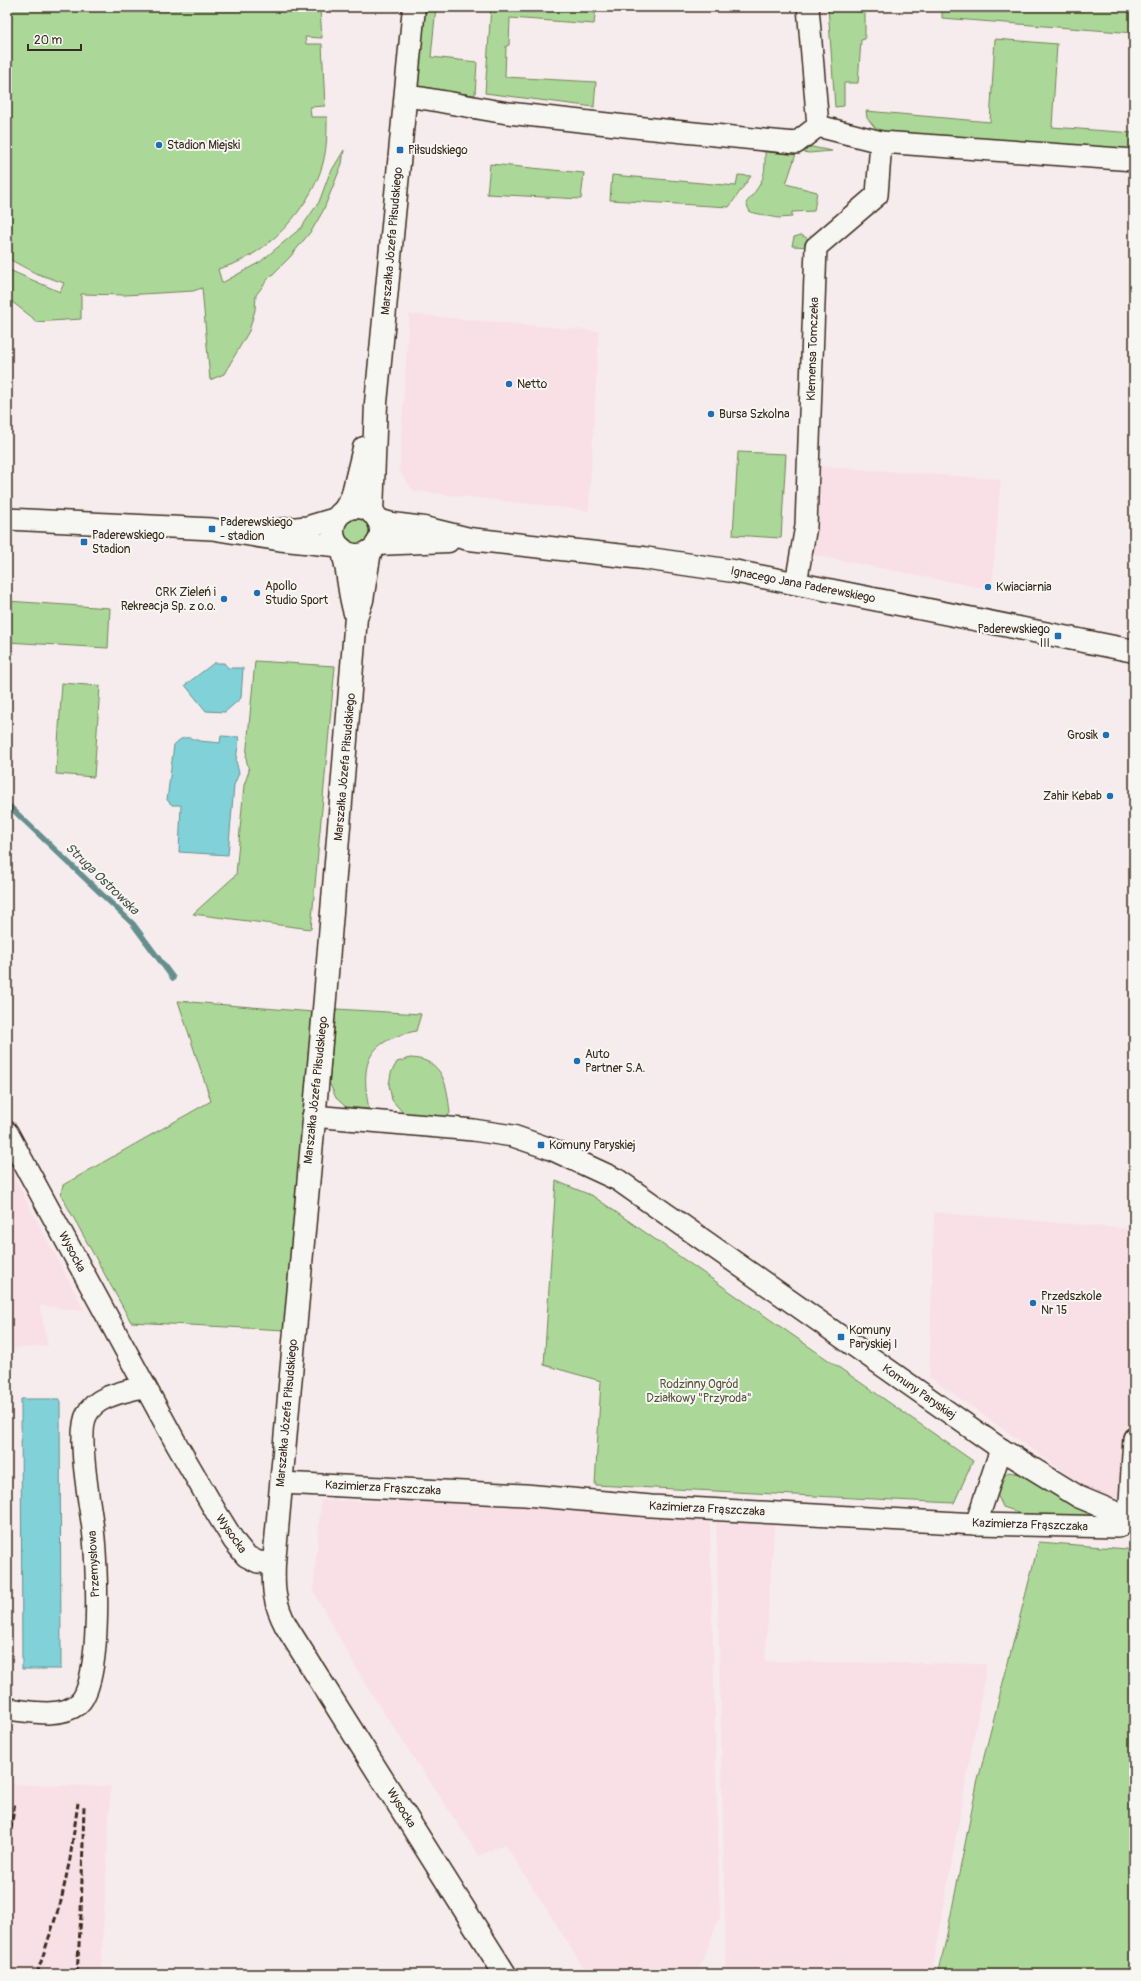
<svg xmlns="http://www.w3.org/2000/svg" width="1141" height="1981" viewBox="0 0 1141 1981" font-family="Pangolin,sans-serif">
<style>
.built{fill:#f9e0e7}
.green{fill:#abd898;stroke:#73815b}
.water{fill:#81d2d8;stroke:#658f8e}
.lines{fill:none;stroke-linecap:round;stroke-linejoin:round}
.stream{stroke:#658f8e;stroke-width:5.5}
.street-casing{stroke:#3b2a1e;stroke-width:24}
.secondary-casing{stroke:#3b2a1e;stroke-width:25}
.street{stroke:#f6f6f2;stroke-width:21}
.secondary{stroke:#f6f6f2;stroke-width:22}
.rail{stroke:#3b2a1e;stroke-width:3;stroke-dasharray:6 3;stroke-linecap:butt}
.poi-dot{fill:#1f6fb2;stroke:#f6f6f2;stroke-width:1.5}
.labels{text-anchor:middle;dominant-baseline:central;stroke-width:4;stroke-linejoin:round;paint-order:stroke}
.poi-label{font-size:12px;fill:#3b2a1e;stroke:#f6f6f2;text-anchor:start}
.street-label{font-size:12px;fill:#3b2a1e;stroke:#f6f6f2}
.park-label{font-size:12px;fill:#57563c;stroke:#f6f6f2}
.water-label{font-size:13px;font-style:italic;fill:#4c544c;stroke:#f6f6f2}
</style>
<rect width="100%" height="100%" fill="#f7eced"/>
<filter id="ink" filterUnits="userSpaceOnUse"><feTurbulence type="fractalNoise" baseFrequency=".025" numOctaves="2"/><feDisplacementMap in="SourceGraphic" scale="8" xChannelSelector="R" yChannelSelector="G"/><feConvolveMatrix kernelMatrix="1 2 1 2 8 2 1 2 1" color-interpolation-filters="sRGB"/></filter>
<g filter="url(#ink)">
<g class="built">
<path d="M 409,314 L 599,331 L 589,511 L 413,491 L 399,471 Z"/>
<path d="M 820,466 L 1001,479 L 992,590 L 812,555 Z"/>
<path d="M 7,1163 L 85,1311 L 40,1306 L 48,1346 L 13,1349 L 7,1634 Z"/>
<path d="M 934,1212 L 1134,1229 L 1134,1438 L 1129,1518 L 929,1377 Z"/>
<path d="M 321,1500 L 502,1504 L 710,1521 L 720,1917 L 697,1974 L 587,1974 L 505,1844 L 479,1856 L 368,1689 L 313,1591 Z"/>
<path d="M 716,1515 L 775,1519 L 765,1661 L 987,1664 L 932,1974 L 726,1974 Z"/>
<path d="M 7,1784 L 111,1786 L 101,1974 L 7,1974 Z"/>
</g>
<g class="green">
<path d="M 7,7 L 303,7 L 304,11 L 320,10 L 322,38 L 305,37 L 306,44 L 322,44 L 325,106 L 310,107 L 311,117 L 327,117 C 327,132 327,148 323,163 C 313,202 275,246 238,262 C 232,265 224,267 218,269 L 222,283 L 260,262 L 301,228 L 319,202 L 329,175 L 344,150 L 342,164 L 323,211 L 312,230 L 290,257 L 268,279 L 256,295 L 255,310 L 249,331 L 224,374 L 210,380 L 202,288 L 193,291 L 125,295 L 81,294 L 81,319 L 35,322 L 33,318 L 7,298 L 7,269 L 60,292 L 64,283 L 35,273 L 7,258 Z"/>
<path d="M 424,7 L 436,7 L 431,57 L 477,62 L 475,95 L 415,88 Z"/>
<path d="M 491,7 L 596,7 L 594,24 L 510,18 L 509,45 L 506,46 L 505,77 L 596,82 L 594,107 L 485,93 Z"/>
<path d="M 828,7 L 865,7 L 865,39 L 861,40 L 858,83 L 844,83 L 844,106 L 835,107 Z"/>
<path d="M 942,7 L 1134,7 L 1134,33 L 942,18 Z"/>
<path d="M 995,39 L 1057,44 L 1052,127 L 1134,133 L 1134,156 L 884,138 L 867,118 L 866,111 L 990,122 Z"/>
<path d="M 765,143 L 807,146 L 832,151 L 809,153 L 797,151 L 786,184 L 817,192 L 814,211 L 792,212 L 792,217 L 778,218 L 750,212 L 746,203 C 767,178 765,175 765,143 Z"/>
<path d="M 490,164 L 584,173 L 581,199 L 487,194 Z"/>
<path d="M 612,175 L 736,186 L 738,175 L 751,176 L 729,207 L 610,200 Z"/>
<path d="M 801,235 L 807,238 L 811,247 L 792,246 L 794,237 Z"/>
<path d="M 738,452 L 786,454 L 781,538 L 733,535 Z"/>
<circle cx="357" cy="532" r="13"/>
<path d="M 7,601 L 110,608 L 108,648 L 7,642 Z"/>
<path d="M 255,661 L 335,666 L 311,929 L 193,914 L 236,875 L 244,785 L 249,771 L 246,758 Z"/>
<path d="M 62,683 L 100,686 L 94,777 L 56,774 Z"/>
<path d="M 178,1001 L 313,1012 L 285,1330 L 131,1322 L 61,1195 L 63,1185 L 211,1101 Z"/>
<path d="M 336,1009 L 421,1014 L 416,1031 C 367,1041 360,1062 369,1109 L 346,1107 L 336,1098 L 329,1082 Z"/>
<path d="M 410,1058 C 444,1059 447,1085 450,1113 L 445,1120 L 404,1114 L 392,1100 L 389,1085 L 391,1073 L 397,1062 Z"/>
<path d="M 556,1181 L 593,1196 L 973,1461 L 954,1503 L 595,1485 L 601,1381 L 544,1365 Z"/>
<path d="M 1008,1472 L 1020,1474 L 1046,1489 L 1108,1517 L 1027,1515 L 1003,1507 L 996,1492 L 1002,1479 Z"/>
<path d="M 1039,1542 L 1127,1549 L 1134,1558 L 1134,1974 L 937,1974 L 944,1949 L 977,1784 Z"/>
</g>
<g class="water">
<path d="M 214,663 L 224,663 L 228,668 L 243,668 L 241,698 L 225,712 L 206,711 L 185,685 Z"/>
<path d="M 221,736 L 239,737 L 236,761 L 239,773 L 234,785 L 228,855 L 179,852 L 181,805 L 172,805 L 167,800 L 174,745 C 184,734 189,738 200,741 C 207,742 214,742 220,743 Z"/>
<path d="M 21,1399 L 60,1399 L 61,1669 L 22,1669 Z"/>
</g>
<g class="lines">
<path class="stream" d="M 7,804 L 133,924 L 173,978"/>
<defs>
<g id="street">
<path d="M 808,7 L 818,126 L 881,142 L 1134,160"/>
<path d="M 406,96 C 440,100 473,108 508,113 C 603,124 699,134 796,143 L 818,126"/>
<path d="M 7,519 L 212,529 L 280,540 L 339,546"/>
<path d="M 274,530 L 307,527 L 337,518"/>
<path d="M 796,583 L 806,526 L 816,247 L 877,195 L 881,142"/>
<path d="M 313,1116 L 473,1130 L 513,1136 L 551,1149 L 618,1180 L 1001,1449 L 1079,1497 L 1134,1520"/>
<path d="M 7,1132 L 177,1445 L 216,1512 L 234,1541 L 246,1556 L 258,1562 L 274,1563"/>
<path d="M 281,1483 L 525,1495 L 651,1506 L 976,1524 L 1118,1527 L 1129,1518 L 1134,1438"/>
<path d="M 976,1524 L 1001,1449"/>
<path d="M 7,1709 C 29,1711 59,1719 78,1704 C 103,1684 97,1561 93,1529 C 90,1505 76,1433 87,1414 C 97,1395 125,1392 145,1386"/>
</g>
<g id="secondary">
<circle cx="357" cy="531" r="24"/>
<path d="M 344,511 L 352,497 L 364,448"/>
<path d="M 372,513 L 376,403 L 414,7"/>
<path d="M 378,520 L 392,524 L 424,528 L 469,539 L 643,558 L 733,571 L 1134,651"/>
<path d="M 377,544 L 448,541"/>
<path d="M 342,549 C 349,570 348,592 355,613"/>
<path d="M 370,551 L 362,600 L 356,617 L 325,998 L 274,1563 C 273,1589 274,1603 286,1626 L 505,1974"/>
</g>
</defs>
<use href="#street" class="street-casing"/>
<use href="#secondary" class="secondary-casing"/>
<use href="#street" class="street"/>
<use href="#secondary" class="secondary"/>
<g class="rail">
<path d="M 7,1855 L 15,1802"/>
<path d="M 37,1974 L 61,1901 L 70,1859 L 78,1803"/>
<path d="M 77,1974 L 81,1915 L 84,1805"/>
</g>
</g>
</g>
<g class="poi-dot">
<circle cx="159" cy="145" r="4"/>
<rect x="396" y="146" width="8" height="8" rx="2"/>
<circle cx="509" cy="384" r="4"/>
<circle cx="711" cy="414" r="4"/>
<rect x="208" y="525" width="8" height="8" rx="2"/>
<rect x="80" y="538" width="8" height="8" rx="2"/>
<circle cx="988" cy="587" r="4"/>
<circle cx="257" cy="593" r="4"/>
<circle cx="224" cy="599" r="4"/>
<rect x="1054" y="632" width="8" height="8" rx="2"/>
<circle cx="1106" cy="735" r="4"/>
<circle cx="1110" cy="796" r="4"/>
<circle cx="577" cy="1061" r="4"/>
<rect x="537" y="1141" width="8" height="8" rx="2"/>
<circle cx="1033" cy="1303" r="4"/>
<rect x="837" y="1333" width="8" height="8" rx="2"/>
</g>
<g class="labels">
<g class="poi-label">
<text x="167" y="145">Stadion Miejski</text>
<text x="408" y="150">Piłsudskiego</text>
<text x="517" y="384">Netto</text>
<text x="719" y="414">Bursa Szkolna</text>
<text x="220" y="522">Paderewskiego<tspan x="220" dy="14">- stadion</tspan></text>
<text x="92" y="535">Paderewskiego<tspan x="92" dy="14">Stadion</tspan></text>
<text x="265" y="586">Apollo<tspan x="265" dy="14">Studio Sport</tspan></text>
<text x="996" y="587">Kwiaciarnia</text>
<text x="216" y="592" text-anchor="end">CRK Zieleń i<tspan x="216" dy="14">Rekreacja Sp. z o.o.</tspan></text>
<text x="1050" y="629" text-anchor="end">Paderewskiego<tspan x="1050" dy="14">III</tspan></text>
<text x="1098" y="735" text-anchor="end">Grosik</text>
<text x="1102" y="796" text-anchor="end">Zahir Kebab</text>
<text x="585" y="1054">Auto<tspan x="585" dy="14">Partner S.A.</tspan></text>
<text x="549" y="1145">Komuny Paryskiej</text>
<text x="1041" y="1296">Przedszkole<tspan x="1041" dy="14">Nr 15</tspan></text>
<text x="849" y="1330">Komuny<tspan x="849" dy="14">Paryskiej I</tspan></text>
</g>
<g class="street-label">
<text transform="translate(392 241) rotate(-85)">Marszałka Józefa Piłsudskiego</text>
<text transform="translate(813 349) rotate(-88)">Klemensa Tomczeka</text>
<text transform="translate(803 585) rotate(11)">Ignacego Jana Paderewskiego</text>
<text transform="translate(345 767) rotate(-85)">Marszałka Józefa Piłsudskiego</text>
<text transform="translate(316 1090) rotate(-84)">Marszałka Józefa Piłsudskiego</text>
<text transform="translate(72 1252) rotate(62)">Wysocka</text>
<text transform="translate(919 1392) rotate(35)">Komuny Paryskiej</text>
<text transform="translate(287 1413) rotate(-85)">Marszałka Józefa Piłsudskiego</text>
<text transform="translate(383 1488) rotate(3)">Kazimierza Frąszczaka</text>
<text transform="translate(707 1509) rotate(3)">Kazimierza Frąszczaka</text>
<text transform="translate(1030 1525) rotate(2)">Kazimierza Frąszczaka</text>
<text transform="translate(231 1534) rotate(55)">Wysocka</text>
<text transform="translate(94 1564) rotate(-93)">Przemysłowa</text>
<text transform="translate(401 1808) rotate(58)">Wysocka</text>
</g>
<g class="park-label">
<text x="699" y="1384">Rodzinny Ogród<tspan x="699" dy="14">Działkowy "Przyroda"</tspan></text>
</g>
<g class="water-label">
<text transform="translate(102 879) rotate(44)">Struga Ostrowska</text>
</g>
</g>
<rect width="1141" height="1981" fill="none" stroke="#f6f6f2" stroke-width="24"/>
<rect x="12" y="12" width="1117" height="1957" fill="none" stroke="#3b2a1e" stroke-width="1.5" filter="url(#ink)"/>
<path d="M28 44v6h53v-6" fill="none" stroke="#3b2a1e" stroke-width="2"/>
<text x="34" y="44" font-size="12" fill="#3b2a1e" stroke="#f6f6f2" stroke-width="3" paint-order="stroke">20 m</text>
</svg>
